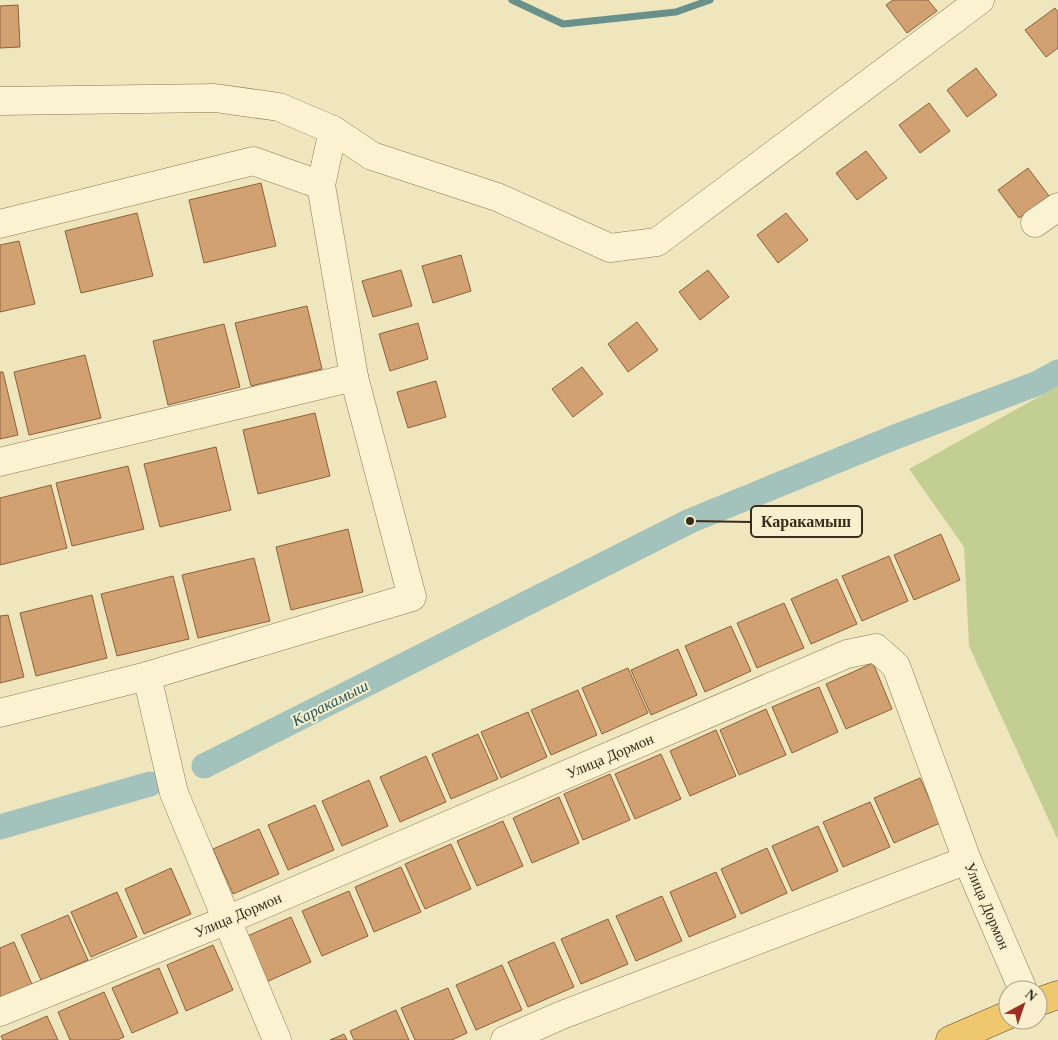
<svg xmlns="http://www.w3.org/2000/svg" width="1058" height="1040" viewBox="0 0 1058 1040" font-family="'Times New Roman',serif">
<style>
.green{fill:#c3cf92}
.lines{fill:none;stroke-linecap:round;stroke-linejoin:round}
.stream{stroke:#69908a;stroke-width:7}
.canal{stroke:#a2c2bb;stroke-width:25}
.building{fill:#d1a172;stroke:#8b613a}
.minor-casing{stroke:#8a7656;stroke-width:29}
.trunk-casing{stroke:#57432b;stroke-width:29}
.minor{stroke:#fbf2d2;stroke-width:28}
.trunk{stroke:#eec76e;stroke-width:28}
.labels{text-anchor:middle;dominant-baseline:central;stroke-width:4;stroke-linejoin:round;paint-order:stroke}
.street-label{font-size:15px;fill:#382c1b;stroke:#f7efce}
.water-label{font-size:16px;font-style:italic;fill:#2a5859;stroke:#f7efce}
.leader{fill:none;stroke:#382c1b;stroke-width:2}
.callout-dot{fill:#382c1b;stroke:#f7efce;stroke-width:2}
.callout{fill:#f7efce;stroke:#382c1b;stroke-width:2}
.callout-label{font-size:16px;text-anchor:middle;font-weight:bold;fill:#382c1b}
</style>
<rect width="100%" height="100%" fill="#f0e6be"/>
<path class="green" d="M 1058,386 L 1058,840 L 969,646 L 964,547 L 909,469 Z"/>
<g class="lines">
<path class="stream" d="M 512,0 L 563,24 L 676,12 L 710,0"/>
<g class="canal">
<path d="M 204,766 L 690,521 L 895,437 L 1038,383 L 1058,372"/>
<path d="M 0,827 L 150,784"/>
</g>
</g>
<g class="building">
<path d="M 893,0 L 928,0 L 937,11 L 907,33 L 886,5 Z"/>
<path d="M 18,5 L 20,47 L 0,48 L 0,6 Z"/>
<path d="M 1055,8 L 1058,12 L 1058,48 L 1046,57 L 1025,30 Z"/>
<path d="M 976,68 L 997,95 L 967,117 L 947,90 Z"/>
<path d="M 929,103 L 950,131 L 920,153 L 899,125 Z"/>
<path d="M 866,151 L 887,178 L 857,200 L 836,173 Z"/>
<path d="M 1028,168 L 1049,196 L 1019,218 L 998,190 Z"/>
<path d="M 261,183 L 276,246 L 204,263 L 189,200 Z"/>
<path d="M 137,213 L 153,276 L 81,293 L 65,231 Z"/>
<path d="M 786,213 L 808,240 L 778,263 L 757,235 Z"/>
<path d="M 19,241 L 35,304 L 0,312 L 0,245 Z"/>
<path d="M 461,255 L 471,291 L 433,303 L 422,266 Z"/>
<path d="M 401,270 L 412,306 L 373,317 L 362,281 Z"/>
<path d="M 708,270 L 729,297 L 700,320 L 679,292 Z"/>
<path d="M 307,306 L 322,369 L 251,386 L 235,323 Z"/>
<path d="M 637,322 L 658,350 L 628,372 L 608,344 Z"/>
<path d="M 418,323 L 428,359 L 390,371 L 379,334 Z"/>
<path d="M 224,324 L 240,387 L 168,405 L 153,341 Z"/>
<path d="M 85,355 L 101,418 L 29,435 L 14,372 Z"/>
<path d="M 582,367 L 603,394 L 573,417 L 552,389 Z"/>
<path d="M 0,372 L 3,372 L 18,435 L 0,439 Z"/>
<path d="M 436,381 L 446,417 L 408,428 L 397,392 Z"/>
<path d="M 315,413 L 330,476 L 258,494 L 243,430 Z"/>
<path d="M 216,447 L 231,510 L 160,527 L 144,464 Z"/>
<path d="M 128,466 L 144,529 L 72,546 L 56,483 Z"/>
<path d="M 51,485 L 67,548 L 0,565 L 0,498 Z"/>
<path d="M 348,529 L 363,592 L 291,610 L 276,547 Z"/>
<path d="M 941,534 L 960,580 L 914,600 L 894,555 Z"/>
<path d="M 889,556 L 908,601 L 862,621 L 842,576 Z"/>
<path d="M 254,558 L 270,621 L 198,638 L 182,575 Z"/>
<path d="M 173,576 L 189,639 L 117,656 L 101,594 Z"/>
<path d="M 837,579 L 857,624 L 811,644 L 791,599 Z"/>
<path d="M 92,595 L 107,658 L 36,676 L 20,613 Z"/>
<path d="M 784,603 L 804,648 L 757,668 L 737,623 Z"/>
<path d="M 8,615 L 24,677 L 0,683 L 0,616 Z"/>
<path d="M 731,626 L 751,671 L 705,692 L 685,646 Z"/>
<path d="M 678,649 L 697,695 L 651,715 L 631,670 Z"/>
<path d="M 873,663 L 892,709 L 846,729 L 826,684 Z"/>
<path d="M 628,668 L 648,713 L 602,734 L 582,688 Z"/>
<path d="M 819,687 L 838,732 L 792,753 L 772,707 Z"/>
<path d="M 578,690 L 597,735 L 551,755 L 531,710 Z"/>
<path d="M 766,709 L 786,755 L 739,775 L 720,730 Z"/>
<path d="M 528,712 L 547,757 L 501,778 L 481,732 Z"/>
<path d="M 716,730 L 736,776 L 690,796 L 670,751 Z"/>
<path d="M 478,734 L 498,779 L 451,799 L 432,754 Z"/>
<path d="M 661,754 L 681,799 L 635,819 L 615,774 Z"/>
<path d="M 426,756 L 446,802 L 400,822 L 380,777 Z"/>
<path d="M 610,774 L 630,820 L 583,840 L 564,794 Z"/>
<path d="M 920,778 L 940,823 L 894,843 L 874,798 Z"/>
<path d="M 369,780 L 388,826 L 342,846 L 322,801 Z"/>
<path d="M 559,797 L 579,843 L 532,863 L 513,818 Z"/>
<path d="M 870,802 L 890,847 L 843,867 L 823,822 Z"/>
<path d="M 315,805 L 334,850 L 288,870 L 268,825 Z"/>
<path d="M 503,821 L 523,866 L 477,886 L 457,841 Z"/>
<path d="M 818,826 L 838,871 L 792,891 L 772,846 Z"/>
<path d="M 259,829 L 279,874 L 233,894 L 213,849 Z"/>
<path d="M 451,844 L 471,889 L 425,909 L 405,864 Z"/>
<path d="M 767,848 L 787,893 L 741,914 L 721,869 Z"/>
<path d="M 401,867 L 421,912 L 374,932 L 355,887 Z"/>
<path d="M 171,868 L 191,914 L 144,934 L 125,889 Z"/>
<path d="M 716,872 L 736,917 L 689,937 L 670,892 Z"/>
<path d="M 349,891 L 368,936 L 322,956 L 302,911 Z"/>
<path d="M 117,892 L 137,937 L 91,957 L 71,912 Z"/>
<path d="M 662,896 L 682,941 L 636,961 L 616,916 Z"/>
<path d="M 68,915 L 88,960 L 41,980 L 21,935 Z"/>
<path d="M 291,917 L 311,962 L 264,983 L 245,937 Z"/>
<path d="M 608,919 L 628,964 L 581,984 L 561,939 Z"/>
<path d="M 14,942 L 33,987 L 0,1002 L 0,948 Z"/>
<path d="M 554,942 L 574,987 L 528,1007 L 508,962 Z"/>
<path d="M 213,945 L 233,990 L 186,1011 L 167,965 Z"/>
<path d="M 502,965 L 522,1010 L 476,1030 L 456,985 Z"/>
<path d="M 159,968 L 178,1013 L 132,1033 L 112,988 Z"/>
<path d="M 448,988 L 467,1033 L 452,1040 L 415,1040 L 401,1008 Z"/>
<path d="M 104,992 L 124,1037 L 117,1040 L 70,1040 L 58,1012 Z"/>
<path d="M 396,1010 L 409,1040 L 354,1040 L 350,1031 Z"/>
<path d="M 47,1016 L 58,1040 L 3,1040 L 1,1036 Z"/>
<path d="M 344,1034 L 347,1040 L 330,1040 Z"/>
</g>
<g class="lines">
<defs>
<g id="minor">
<path d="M 0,101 L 215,98 L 279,107 L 333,130 L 372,156 L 497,197 L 610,248 L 657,242 L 980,0"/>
<path d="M 1035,223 L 1058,207"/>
<path d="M 0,224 L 253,161 L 321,185"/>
<path d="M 0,462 L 354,377"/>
<path d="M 147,676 L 174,793 L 277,1040"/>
<path d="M 0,713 L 147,676 L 412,597 L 354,377 L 321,185 L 333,130"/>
<path d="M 0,1012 L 227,920 L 847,654 L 876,648 L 896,666 L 967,860 L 1023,990"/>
<path d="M 505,1040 L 562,1015 L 967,860"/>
</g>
<g id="trunk">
<path d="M 1038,1002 L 1058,995"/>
<path d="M 950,1040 L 1008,1015"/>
</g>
</defs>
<use href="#minor" class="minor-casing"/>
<use href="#trunk" class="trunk-casing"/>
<use href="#minor" class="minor"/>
<use href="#trunk" class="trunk"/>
</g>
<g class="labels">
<g class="street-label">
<text transform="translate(610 756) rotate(-23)">Улица Дормон</text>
<text transform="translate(987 906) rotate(67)">Улица Дормон</text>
<text transform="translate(238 915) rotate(-23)">Улица Дормон</text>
</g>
<g class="water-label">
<text transform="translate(330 703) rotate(-27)">Каракамыш</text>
</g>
</g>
<path class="leader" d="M690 521L751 522"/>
<circle class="callout-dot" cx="690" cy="521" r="5"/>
<rect class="callout" x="751" y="506" width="111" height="31" rx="5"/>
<g class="callout-label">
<text x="806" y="527">Каракамыш</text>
</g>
<g transform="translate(1023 1005) rotate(40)"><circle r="24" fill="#f7efce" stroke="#aba186"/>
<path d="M0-4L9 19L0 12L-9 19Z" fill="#9d2c22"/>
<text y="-8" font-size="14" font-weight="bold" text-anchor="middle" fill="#382c1b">N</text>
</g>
</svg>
